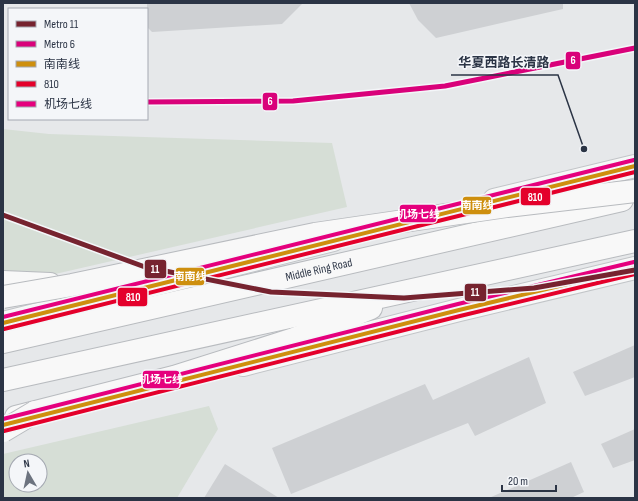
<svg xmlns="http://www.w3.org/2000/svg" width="638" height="501" viewBox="0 0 638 501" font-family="'Sofia Sans Condensed','Noto Sans SC',sans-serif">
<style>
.green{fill:#d6ded6;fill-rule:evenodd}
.building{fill:#ced0d3}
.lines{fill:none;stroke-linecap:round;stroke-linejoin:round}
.primary-casing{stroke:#c2c5c8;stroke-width:24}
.trunk-casing{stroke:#b8bbbf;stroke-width:24}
.primary{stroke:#f8f8f8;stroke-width:22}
.trunk{stroke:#f8f8f8;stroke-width:22}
.trunk-bridge-casing{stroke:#b8bbbf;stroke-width:24;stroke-linecap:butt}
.trunk-bridge{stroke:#f8f8f8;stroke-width:22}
.bus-1-casing{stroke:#f4f6f9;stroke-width:7}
.bus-2-casing{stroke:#f4f6f9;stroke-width:7}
.bus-3-casing{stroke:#f4f6f9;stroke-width:7}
.bus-1{stroke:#ce8f0e;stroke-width:4}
.bus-2{stroke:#e4002b;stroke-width:4}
.bus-3{stroke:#e5007d;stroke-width:4}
.metro-1-casing{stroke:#f4f6f9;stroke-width:8}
.metro-2-casing{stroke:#f4f6f9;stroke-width:8}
.metro-1{stroke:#76232f;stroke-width:5}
.metro-2{stroke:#d9017a;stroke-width:5}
.labels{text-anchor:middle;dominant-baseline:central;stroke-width:3;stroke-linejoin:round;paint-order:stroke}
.street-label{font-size:12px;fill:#2b3445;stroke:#f4f6f9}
.leader{fill:none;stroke:#2b3445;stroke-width:1.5}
.callout-dot{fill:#2b3445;stroke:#f4f6f9;stroke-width:1.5}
.callout-label{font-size:13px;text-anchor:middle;font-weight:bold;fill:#2b3445;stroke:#f4f6f9;stroke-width:3;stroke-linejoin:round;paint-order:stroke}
.line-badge{stroke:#f4f6f9;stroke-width:1.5}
.badge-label{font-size:11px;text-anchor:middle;font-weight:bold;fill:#fff}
</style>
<rect width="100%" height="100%" fill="#e6e8ea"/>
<g class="green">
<path d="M 3,129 L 49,134 L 332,143 L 347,207 L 3,286 Z"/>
<path d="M 209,406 L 218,429 L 177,498 L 3,498 L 3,454 ZM 16,461 L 40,461 L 40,485 L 16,485 Z"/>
</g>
<g class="building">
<path d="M 147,3 L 303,3 L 282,24 L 152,32 L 147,27 Z"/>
<path d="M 409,3 L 563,3 L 563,9 L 436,38 L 418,20 Z"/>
<path d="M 635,345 L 635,377 L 585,396 L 573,372 Z"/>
<path d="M 529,357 L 546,403 L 475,436 L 468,423 L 291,494 L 272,448 L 425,384 L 433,400 Z"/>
<path d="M 635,429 L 635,460 L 613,468 L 601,444 Z"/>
<path d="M 571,462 L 584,492 L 571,498 L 489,498 Z"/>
<path d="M 225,464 L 279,498 L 204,498 Z"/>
</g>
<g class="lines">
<defs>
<g id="primary">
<path d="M 494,200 L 635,166"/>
<path d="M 3,323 L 333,240"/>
<path d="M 243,365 L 459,310 L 635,268"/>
</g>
<g id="trunk">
<path d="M 3,282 L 50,284"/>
<path id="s1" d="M 3,342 L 622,200"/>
<path d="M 3,380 L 635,241"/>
<path d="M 16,417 L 174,377 L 294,339 L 371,308"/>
</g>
</defs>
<use href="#primary" class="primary-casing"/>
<use href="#trunk" class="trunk-casing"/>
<use href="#primary" class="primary"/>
<use href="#trunk" class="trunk"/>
<defs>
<g id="trunk-bridge">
<path d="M 3,297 L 72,285 L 315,234 L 507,206 L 635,191"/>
<path d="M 3,431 L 35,412"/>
</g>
</defs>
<use href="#trunk-bridge" class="trunk-bridge-casing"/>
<use href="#trunk-bridge" class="trunk-bridge"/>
<defs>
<g id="bus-1">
<path d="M 3,323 L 635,166"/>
<path d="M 3,425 L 459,310 L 635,268"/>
</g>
<g id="bus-2">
<path d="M 4,329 L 635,172"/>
<path d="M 4,431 L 460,316 L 635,274"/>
</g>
<g id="bus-3">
<path d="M 3,317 L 634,160"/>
<path d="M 3,419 L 458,304 L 634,262"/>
</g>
</defs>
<use href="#bus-1" class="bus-1-casing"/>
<use href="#bus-2" class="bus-2-casing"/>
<use href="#bus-3" class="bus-3-casing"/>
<use href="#bus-1" class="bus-1"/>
<use href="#bus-2" class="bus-2"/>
<use href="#bus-3" class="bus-3"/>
<defs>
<path id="metro-1" d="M 3,215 L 145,267 L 271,292 L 404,298 L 534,288 L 635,270"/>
<path id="metro-2" d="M 147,102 L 293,101 L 445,86 L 635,48"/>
</defs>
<use href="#metro-1" class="metro-1-casing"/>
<use href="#metro-2" class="metro-2-casing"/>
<use href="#metro-1" class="metro-1"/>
<use href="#metro-2" class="metro-2"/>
</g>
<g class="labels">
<g class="street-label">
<text stroke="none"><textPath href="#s1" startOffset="324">Middle Ring Road</textPath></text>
</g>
</g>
<path class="leader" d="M584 149L558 75H451"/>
<circle class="callout-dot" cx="584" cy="149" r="4"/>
<g class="callout-label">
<text x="504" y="67">华夏西路长清路</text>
</g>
<g class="line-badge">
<rect x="565" y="51" width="16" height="19" rx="4" fill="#d9017a"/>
<rect x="262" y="92" width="16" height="19" rx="4" fill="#d9017a"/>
<rect x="520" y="187" width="31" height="19" rx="4" fill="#e4002b"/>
<rect x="462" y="196" width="30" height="19" rx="4" fill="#ce8f0e"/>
<rect x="399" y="204" width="38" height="19" rx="4" fill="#e5007d"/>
<rect x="144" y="259" width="23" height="20" rx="4" fill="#76232f"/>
<rect x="175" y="267" width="30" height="19" rx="4" fill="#ce8f0e"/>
<rect x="464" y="283" width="23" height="19" rx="4" fill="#76232f"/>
<rect x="117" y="287" width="31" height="20" rx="4" fill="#e4002b"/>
<rect x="142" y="370" width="38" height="19" rx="4" fill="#e5007d"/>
</g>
<g class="badge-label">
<text x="573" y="64">6</text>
<text x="270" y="105">6</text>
<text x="535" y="201">810</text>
<text x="477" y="209">南南线</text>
<text x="418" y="218">机场七线</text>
<text x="155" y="273">11</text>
<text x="190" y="280">南南线</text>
<text x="475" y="296">11</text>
<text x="133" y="301">810</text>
<text x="161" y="383">机场七线</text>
</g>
<rect width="638" height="501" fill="none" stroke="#2b3445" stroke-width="8"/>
<rect x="8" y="8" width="140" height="112" fill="#f4f6f9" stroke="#a4a8b1"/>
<rect x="16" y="21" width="20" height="6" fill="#76232f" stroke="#a4a8b1"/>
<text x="44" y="28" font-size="12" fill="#2b3445">Metro 11</text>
<rect x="16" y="41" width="20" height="6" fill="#d9017a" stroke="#a4a8b1"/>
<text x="44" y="48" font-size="12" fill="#2b3445">Metro 6</text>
<rect x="16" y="61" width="20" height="6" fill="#ce8f0e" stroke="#a4a8b1"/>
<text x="44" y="68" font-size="12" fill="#2b3445">南南线</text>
<rect x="16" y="81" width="20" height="6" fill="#e4002b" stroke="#a4a8b1"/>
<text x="44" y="88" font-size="12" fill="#2b3445">810</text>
<rect x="16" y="101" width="20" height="6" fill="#e5007d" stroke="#a4a8b1"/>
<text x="44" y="108" font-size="12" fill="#2b3445">机场七线</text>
<g transform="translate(28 473) rotate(351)"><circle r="19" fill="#f4f6f9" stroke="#a4a8b1"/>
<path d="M0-3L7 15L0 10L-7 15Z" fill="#6c737f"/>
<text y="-6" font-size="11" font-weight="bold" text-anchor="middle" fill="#2b3445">N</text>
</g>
<path d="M502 485v6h54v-6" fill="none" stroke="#2b3445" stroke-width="2"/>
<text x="508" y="485" font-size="12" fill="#2b3445" stroke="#f4f6f9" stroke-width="3" paint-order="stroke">20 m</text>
</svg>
